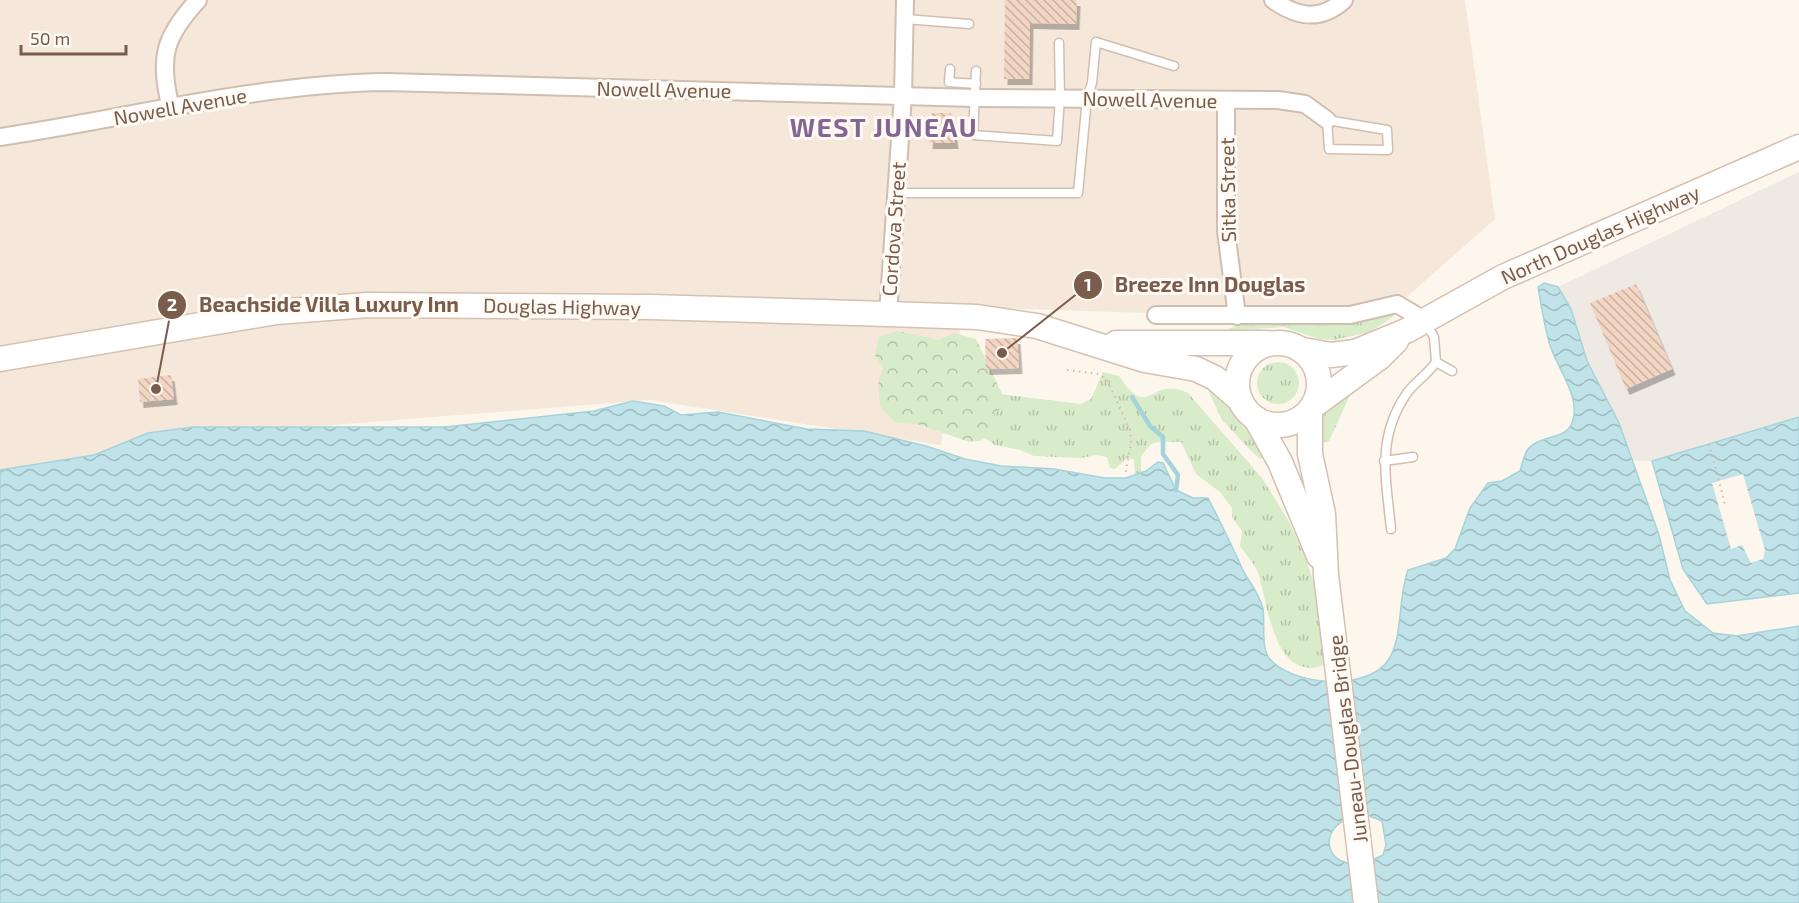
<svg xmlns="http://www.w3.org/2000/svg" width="1799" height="903" viewBox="0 0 1799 903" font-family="'Exo 2',sans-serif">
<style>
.residential{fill:#f5e8da}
.industrial{fill:#efe9e4}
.grass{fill:url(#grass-tufts)}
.forest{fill:url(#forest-crowns)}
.water{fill:url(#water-waves);stroke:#a5d3da;stroke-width:1.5;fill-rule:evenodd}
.pier{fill:#fdf6ec}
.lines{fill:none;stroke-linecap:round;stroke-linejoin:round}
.stream{stroke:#a5d3da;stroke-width:4.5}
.building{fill:url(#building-back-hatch);filter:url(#shadow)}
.lane-casing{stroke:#d1beb0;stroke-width:11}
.street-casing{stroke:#d1beb0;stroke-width:20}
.secondary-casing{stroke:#d6c0b0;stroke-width:27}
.path{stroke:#d9b8a5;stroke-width:2;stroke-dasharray:1.5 4.5;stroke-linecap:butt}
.lane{stroke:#fff;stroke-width:8}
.street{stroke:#fff;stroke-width:16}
.secondary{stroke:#fff;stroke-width:24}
.labels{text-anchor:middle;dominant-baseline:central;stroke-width:6;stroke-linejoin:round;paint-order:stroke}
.street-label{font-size:20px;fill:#7a5c4d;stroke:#fffaf3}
.district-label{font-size:26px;font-weight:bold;letter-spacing:1.5px;fill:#846695;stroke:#fffaf3}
.leader{fill:none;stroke:#7a5c4d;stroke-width:2}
.callout-dot{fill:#7a5c4d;stroke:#fffaf3;stroke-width:2}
.mark-label{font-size:18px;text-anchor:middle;font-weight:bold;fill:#fff}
.callout-label{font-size:21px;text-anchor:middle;font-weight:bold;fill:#7a5c4d;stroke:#fffaf3;stroke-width:6;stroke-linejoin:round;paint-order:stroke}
</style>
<defs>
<pattern id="grass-tufts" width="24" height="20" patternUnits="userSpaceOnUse" patternTransform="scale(1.5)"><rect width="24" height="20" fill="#d8ecc9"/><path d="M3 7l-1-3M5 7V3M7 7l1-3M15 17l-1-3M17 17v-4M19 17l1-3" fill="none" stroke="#b4c2a5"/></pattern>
<pattern id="forest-crowns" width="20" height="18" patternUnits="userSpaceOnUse" patternTransform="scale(1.5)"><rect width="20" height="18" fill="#d8ecc9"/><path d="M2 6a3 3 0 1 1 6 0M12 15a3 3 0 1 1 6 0" fill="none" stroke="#b4c2a5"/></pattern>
<pattern id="water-waves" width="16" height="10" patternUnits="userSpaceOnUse" patternTransform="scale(1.5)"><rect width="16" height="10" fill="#bfe3e8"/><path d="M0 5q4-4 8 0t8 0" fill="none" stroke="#a0bbbe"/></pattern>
<pattern id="building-back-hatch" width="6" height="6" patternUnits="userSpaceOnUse" patternTransform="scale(1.5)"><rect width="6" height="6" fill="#f3d5c3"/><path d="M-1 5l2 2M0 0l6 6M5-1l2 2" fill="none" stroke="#cab0a1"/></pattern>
<filter id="shadow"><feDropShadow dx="3.5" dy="6" stdDeviation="0" flood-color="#0004"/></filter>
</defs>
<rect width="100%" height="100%" fill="#fdf6ec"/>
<path class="residential" d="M 0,0 L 1465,0 L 1495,219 L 1384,317 L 1237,316 L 964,307 L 941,445 L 649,400 L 157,439 L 0,481 Z"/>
<path class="industrial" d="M 1799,172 L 1799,417 L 1652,461 L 1632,461 L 1587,361 L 1571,309 L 1558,287 Z"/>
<g class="grass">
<path d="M 1395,311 L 1394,316 L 1370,332 L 1334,340 L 1319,339 L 1283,327 L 1224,331 L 1244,322 Z"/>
<circle cx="1278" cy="383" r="21"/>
<path d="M 1103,372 L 1119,376 C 1150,423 1150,374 1188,393 L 1262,478 L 1288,520 L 1306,559 L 1322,608 L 1320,629 L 1327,654 L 1322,666 C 1273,681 1268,602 1258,573 C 1255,564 1246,555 1240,546 L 1242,531 L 1232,517 L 1232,508 L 1220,492 L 1196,474 L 1181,442 L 1157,442 L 1150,445 L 1141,456 L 1141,476 L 1135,475 L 1134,459 L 1127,458 L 1115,469 L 1110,468 L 1107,457 L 1096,455 L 1081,458 L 1034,456 L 1020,450 L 995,445 L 979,434 L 1000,394 L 1081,404 L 1091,399 Z"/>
<path d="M 1206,386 L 1238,406 L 1274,452 L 1274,456 L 1261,459 L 1255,455 L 1222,420 Z"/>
<path d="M 1352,391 L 1329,441 L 1320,443 L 1322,413 Z"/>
</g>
<path class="forest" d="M 897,331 L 939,340 L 954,333 L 976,339 L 1006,402 L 994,415 L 990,435 L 980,441 L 969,442 L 921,425 L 895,422 L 880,407 L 878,384 L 883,368 L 875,355 L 879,337 Z"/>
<g class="water">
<path d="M 1544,283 L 1558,287 L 1571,309 L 1587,361 L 1619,423 L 1659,535 L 1670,580 L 1685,611 L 1713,633 L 1737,636 L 1799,626 L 1799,903 L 0,903 L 0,470 L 94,455 L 148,433 L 193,427 L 445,427 L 594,411 L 633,401 L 664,406 L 681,415 L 718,412 L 807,429 L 864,431 L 926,446 L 965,459 L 1001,466 L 1054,469 L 1105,478 L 1126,478 L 1146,471 L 1158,462 L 1163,463 L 1176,490 L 1193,498 L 1208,498 C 1220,521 1231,544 1242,568 C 1248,581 1260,594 1263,609 C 1265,623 1261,647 1269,658 C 1291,686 1369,692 1389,659 C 1403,636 1398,597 1408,570 L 1446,558 L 1455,549 L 1470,508 L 1488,483 L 1502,481 L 1520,471 C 1522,465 1524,454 1528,449 C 1539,435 1563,440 1571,425 C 1584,399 1555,366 1549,342 C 1544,324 1541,305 1538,287 ZM 1367,815 L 1382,821 L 1386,845 L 1383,855 C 1322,888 1308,816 1367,815 Z"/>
<path d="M 1799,417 L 1799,593 L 1707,604 L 1683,569 L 1652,461 Z"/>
</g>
<path class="pier" d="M 1743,474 L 1765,550 L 1763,559 L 1751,563 L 1742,545 L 1731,549 L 1712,483 Z"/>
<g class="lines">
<path class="stream" d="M 1132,397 L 1150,426 L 1163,437 L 1163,454 L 1178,475 L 1176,490"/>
</g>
<g class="building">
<path d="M 1005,0 L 1077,0 L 1076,24 L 1030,23 L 1029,79 L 1004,79 Z"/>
<path d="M 932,113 L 951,113 L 955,143 L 929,143 Z"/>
<path d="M 1636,284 L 1672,369 L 1626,389 L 1590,303 Z"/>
<path d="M 1017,338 L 1019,368 L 986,369 L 985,339 Z"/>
<path d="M 171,375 L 174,399 L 140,402 L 138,379 Z"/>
</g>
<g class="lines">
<defs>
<g id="lane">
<path d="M 905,19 L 969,24"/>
<path d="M 950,69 L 949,82 L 976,84"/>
<path d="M 976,71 L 973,135 L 1057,141 L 1060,98 L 1059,43"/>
<path d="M 1327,120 L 1387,130 L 1388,150 L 1329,149 Z"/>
<path d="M 896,193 L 1078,193 L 1087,98 L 1092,83 L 1096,42 L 1174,66"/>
<path d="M 1436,362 L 1452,371"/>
<path d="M 1384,461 L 1413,457"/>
<path d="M 1391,529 C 1386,478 1376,438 1407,393 C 1415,382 1428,374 1436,362 L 1434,337 L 1425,322"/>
</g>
<g id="street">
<path d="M 1273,0 C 1298,18 1321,21 1344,0"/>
<path d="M 1226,100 L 1226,231 L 1237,316"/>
<path d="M 170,105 C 159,57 164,37 198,0"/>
<path d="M 0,137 C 129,118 255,84 386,82 L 975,98 L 1278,100 L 1305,104 L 1327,120"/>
<path d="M 888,314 L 903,95 L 905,0"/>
<path d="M 1156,315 L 1350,315 L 1397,304 L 1424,320"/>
</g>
<g id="secondary">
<circle cx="1278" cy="384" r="41"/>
<path d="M 1116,343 L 1267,343"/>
<path d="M 1303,350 L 1331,355 L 1355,352 L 1406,331 L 1503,277 L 1799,147"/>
<path d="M 0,359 L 276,312 L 368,305 L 650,307 L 888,314 L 977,317 L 1037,326 L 1145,360 L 1196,369 L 1215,378 L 1241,401"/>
<path d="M 1313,406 L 1380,357 L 1396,341"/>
<path d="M 1310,411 L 1310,454 L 1323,514 L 1326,575 L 1366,903"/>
<path d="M 1256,419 L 1280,462 L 1319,556"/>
</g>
</defs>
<use href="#lane" class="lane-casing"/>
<use href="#street" class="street-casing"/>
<use href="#secondary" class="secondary-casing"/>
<g class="path">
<path d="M 1067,370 L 1098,374 L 1107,380 L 1130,430 L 1131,444 L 1125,475"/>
<path d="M 1709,444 L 1725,504"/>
</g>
<use href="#lane" class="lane"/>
<use href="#street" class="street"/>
<use href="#secondary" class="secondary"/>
</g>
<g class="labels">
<g class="street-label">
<text transform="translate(664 89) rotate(1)">Nowell Avenue</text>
<text transform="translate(1150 99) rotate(1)">Nowell Avenue</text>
<text transform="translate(180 106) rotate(-10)">Nowell Avenue</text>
<text transform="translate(1227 190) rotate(-91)">Sitka Street</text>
<text transform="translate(893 229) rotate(-86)">Cordova Street</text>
<text transform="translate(1600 234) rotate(-24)">North Douglas Highway</text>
<text transform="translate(562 306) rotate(1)">Douglas Highway</text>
<text transform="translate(1347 739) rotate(-97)">Juneau-Douglas Bridge</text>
</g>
<g class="district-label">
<text x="884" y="126">WEST JUNEAU</text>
</g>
</g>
<path class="leader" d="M1002 353L1088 285M156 389L172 305"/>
<g class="callout-dot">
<circle cx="1002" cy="353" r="6"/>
<circle cx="156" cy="389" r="6"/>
<circle cx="1088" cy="285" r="15"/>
<circle cx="172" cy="305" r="15"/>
</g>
<g class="mark-label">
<text x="1088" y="291">1</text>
<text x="172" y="311">2</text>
</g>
<g class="callout-label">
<text x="1210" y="292">Breeze Inn Douglas</text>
<text x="329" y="312">Beachside Villa Luxury Inn</text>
</g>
<path d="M21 45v9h105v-9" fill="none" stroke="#7a5c4d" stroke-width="3"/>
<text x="30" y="45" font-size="18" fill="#7a5c4d" stroke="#fffaf3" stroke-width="4.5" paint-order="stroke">50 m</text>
</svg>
